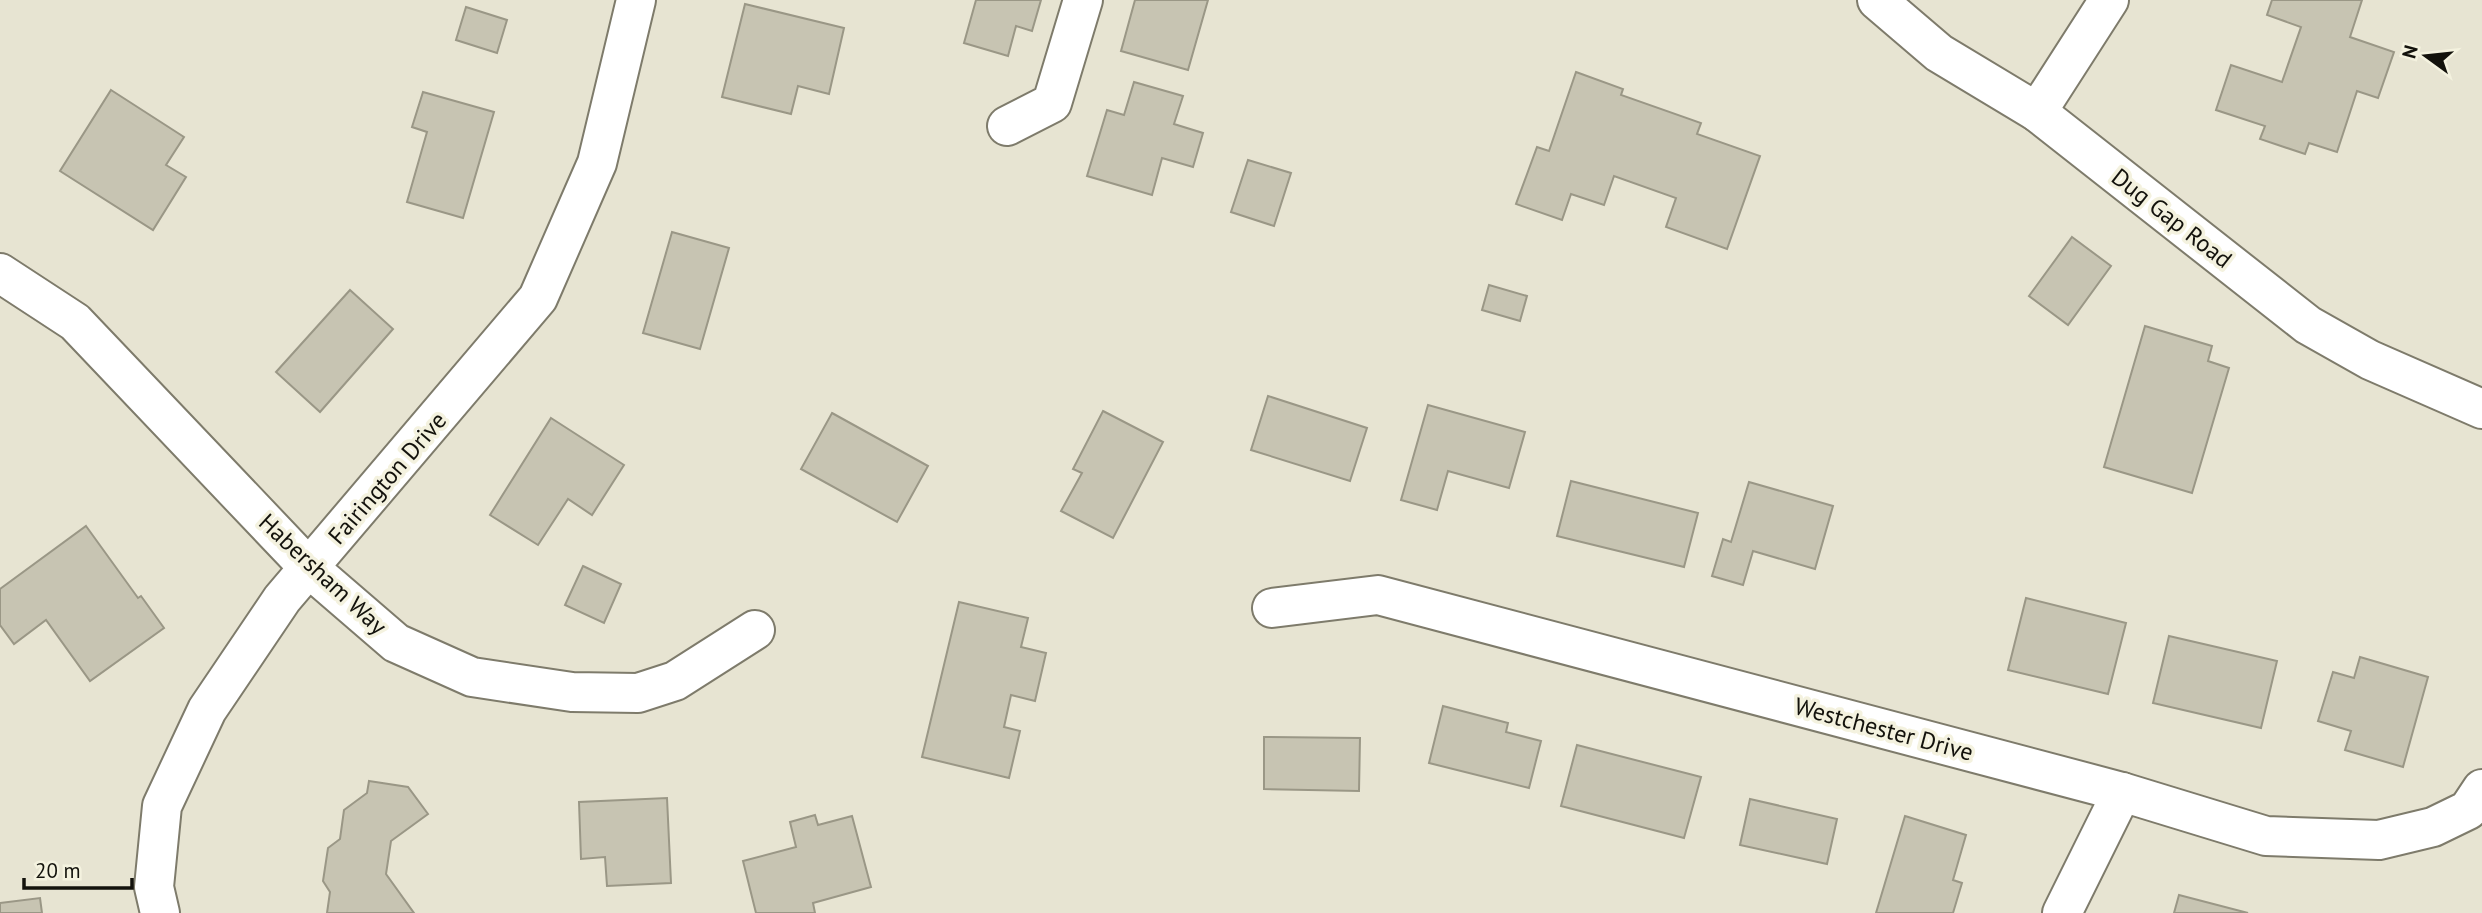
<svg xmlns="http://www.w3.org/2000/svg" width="2482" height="913" viewBox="0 0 2482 913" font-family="'PT Sans',sans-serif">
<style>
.building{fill:#c7c4b2;stroke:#9a9786;stroke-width:2}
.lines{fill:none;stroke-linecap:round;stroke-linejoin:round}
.minor-casing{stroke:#7e7b6b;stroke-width:42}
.minor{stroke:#fff;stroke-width:38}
.labels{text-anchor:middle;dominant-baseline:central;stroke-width:7;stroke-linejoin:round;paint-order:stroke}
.street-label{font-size:24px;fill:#13120c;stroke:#f4f2df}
</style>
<rect width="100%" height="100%" fill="#e7e4d2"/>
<g class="building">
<path d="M 976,0 L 1041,0 L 1032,31 L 1016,26 L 1008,56 L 964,43 Z"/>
<path d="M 1135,0 L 1208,0 L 1188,70 L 1121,51 Z"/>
<path d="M 2272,0 L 2362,0 L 2350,37 L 2394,52 L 2378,98 L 2357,91 L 2337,152 L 2309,143 L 2305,154 L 2260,139 L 2265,126 L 2216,110 L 2231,65 L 2282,82 L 2301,27 L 2267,15 Z"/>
<path d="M 745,4 L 844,28 L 829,94 L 798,86 L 791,114 L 722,97 Z"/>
<path d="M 466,7 L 507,20 L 497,53 L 456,40 Z"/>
<path d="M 1576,72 L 1623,89 L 1621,95 L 1701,123 L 1697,134 L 1760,156 L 1727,249 L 1666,227 L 1676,198 L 1614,176 L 1604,205 L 1571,194 L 1562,220 L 1516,204 L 1537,147 L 1549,151 Z"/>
<path d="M 1134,82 L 1183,96 L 1174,124 L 1203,133 L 1193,167 L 1162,158 L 1152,195 L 1087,176 L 1107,110 L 1124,115 Z"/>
<path d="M 111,90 L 184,137 L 166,165 L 186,177 L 153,230 L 60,171 Z"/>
<path d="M 423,92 L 494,112 L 463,218 L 407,202 L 427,132 L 412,127 Z"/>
<path d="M 1248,160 L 1291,173 L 1274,226 L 1231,212 Z"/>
<path d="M 672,232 L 729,248 L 700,349 L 643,333 Z"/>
<path d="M 2072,237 L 2111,266 L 2068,325 L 2029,296 Z"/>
<path d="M 1489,285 L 1527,296 L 1520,321 L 1482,310 Z"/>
<path d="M 350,290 L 393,329 L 320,412 L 276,372 Z"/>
<path d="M 2145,326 L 2212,346 L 2208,361 L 2229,368 L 2192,493 L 2104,467 Z"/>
<path d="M 1268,396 L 1367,428 L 1350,481 L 1251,450 Z"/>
<path d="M 1428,405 L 1525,432 L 1509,488 L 1448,471 L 1437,510 L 1401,500 Z"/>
<path d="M 1103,411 L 1163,442 L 1113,538 L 1061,511 L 1082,473 L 1073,469 Z"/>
<path d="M 832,413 L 928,466 L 897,522 L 801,469 Z"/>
<path d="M 551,418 L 624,465 L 592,515 L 568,499 L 538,545 L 490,515 Z"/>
<path d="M 1571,481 L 1698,513 L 1684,567 L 1557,536 Z"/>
<path d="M 1749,482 L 1833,506 L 1815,569 L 1753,551 L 1743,585 L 1712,576 L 1723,539 L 1731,542 Z"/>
<path d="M 86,526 L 138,598 L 141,596 L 164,628 L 90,681 L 46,620 L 14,644 L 0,625 L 0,589 Z"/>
<path d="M 583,566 L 621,584 L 604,623 L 565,605 Z"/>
<path d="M 2026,598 L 2126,623 L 2108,694 L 2008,670 Z"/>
<path d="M 959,602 L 1028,618 L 1021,647 L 1046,653 L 1035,701 L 1011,695 L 1004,727 L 1020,731 L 1009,778 L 922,757 Z"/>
<path d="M 2169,636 L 2277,661 L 2261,728 L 2153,703 Z"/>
<path d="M 2360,657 L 2428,677 L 2403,767 L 2345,750 L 2351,731 L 2318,721 L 2333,672 L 2354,678 Z"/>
<path d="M 1443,706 L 1508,723 L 1506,732 L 1541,741 L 1529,788 L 1429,763 Z"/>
<path d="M 1264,737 L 1360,738 L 1359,791 L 1264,789 Z"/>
<path d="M 1577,745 L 1701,777 L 1684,838 L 1561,806 Z"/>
<path d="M 369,781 L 408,787 L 428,814 L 391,841 L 386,874 L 414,913 L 327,913 L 330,892 L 323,881 L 328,848 L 340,839 L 344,810 L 367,793 Z"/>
<path d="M 667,798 L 671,883 L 607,886 L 605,857 L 581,859 L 579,802 Z"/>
<path d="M 1750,799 L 1837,819 L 1827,864 L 1740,845 Z"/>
<path d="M 815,815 L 818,825 L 852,816 L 871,887 L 813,903 L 815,913 L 756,913 L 743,861 L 796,847 L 790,822 Z"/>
<path d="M 1905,816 L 1966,835 L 1953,880 L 1962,883 L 1953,913 L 1876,913 Z"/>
<path d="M 2179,895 L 2248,913 L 2174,913 Z"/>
<path d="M 40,898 L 42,913 L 0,913 L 0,903 Z"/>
</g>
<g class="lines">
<defs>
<g id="minor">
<path d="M 1877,0 L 1939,53 L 2037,112 L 2308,325 L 2370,360 L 2482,409"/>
<path d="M 2037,112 L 2109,0"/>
<path d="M 1007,126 L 1052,103 L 1083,0"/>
<path d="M 0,273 L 75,322 L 309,568 L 396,643 L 472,677 L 572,692 L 638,693 L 675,681 L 755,630"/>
<path d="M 1272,608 L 1378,595 L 2122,792 L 2266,836 L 2379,840 L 2433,827 L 2468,810 L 2482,789"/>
<path d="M 160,913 L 154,887 L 162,806 L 207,710 L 282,599 L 538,298 L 597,163 L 636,0"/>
<path d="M 2062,913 L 2122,792"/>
</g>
</defs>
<use href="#minor" class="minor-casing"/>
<use href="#minor" class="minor"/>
</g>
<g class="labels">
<g class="street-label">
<text transform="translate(2172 218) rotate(38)">Dug Gap Road</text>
<text transform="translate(387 478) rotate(-49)">Fairington Drive</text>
<text transform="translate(323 574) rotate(43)">Habersham Way</text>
<text transform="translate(1884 729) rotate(15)">Westchester Drive</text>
</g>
</g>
<g transform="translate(2426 56) rotate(285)" stroke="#f4f2df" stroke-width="5" paint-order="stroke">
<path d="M0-5L12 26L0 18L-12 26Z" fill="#13120c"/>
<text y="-10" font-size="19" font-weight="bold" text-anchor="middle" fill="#13120c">N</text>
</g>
<path d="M24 878v10h108v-10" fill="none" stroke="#13120c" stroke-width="3.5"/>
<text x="35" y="878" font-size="21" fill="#13120c" stroke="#f4f2df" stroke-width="5" paint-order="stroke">20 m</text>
</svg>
